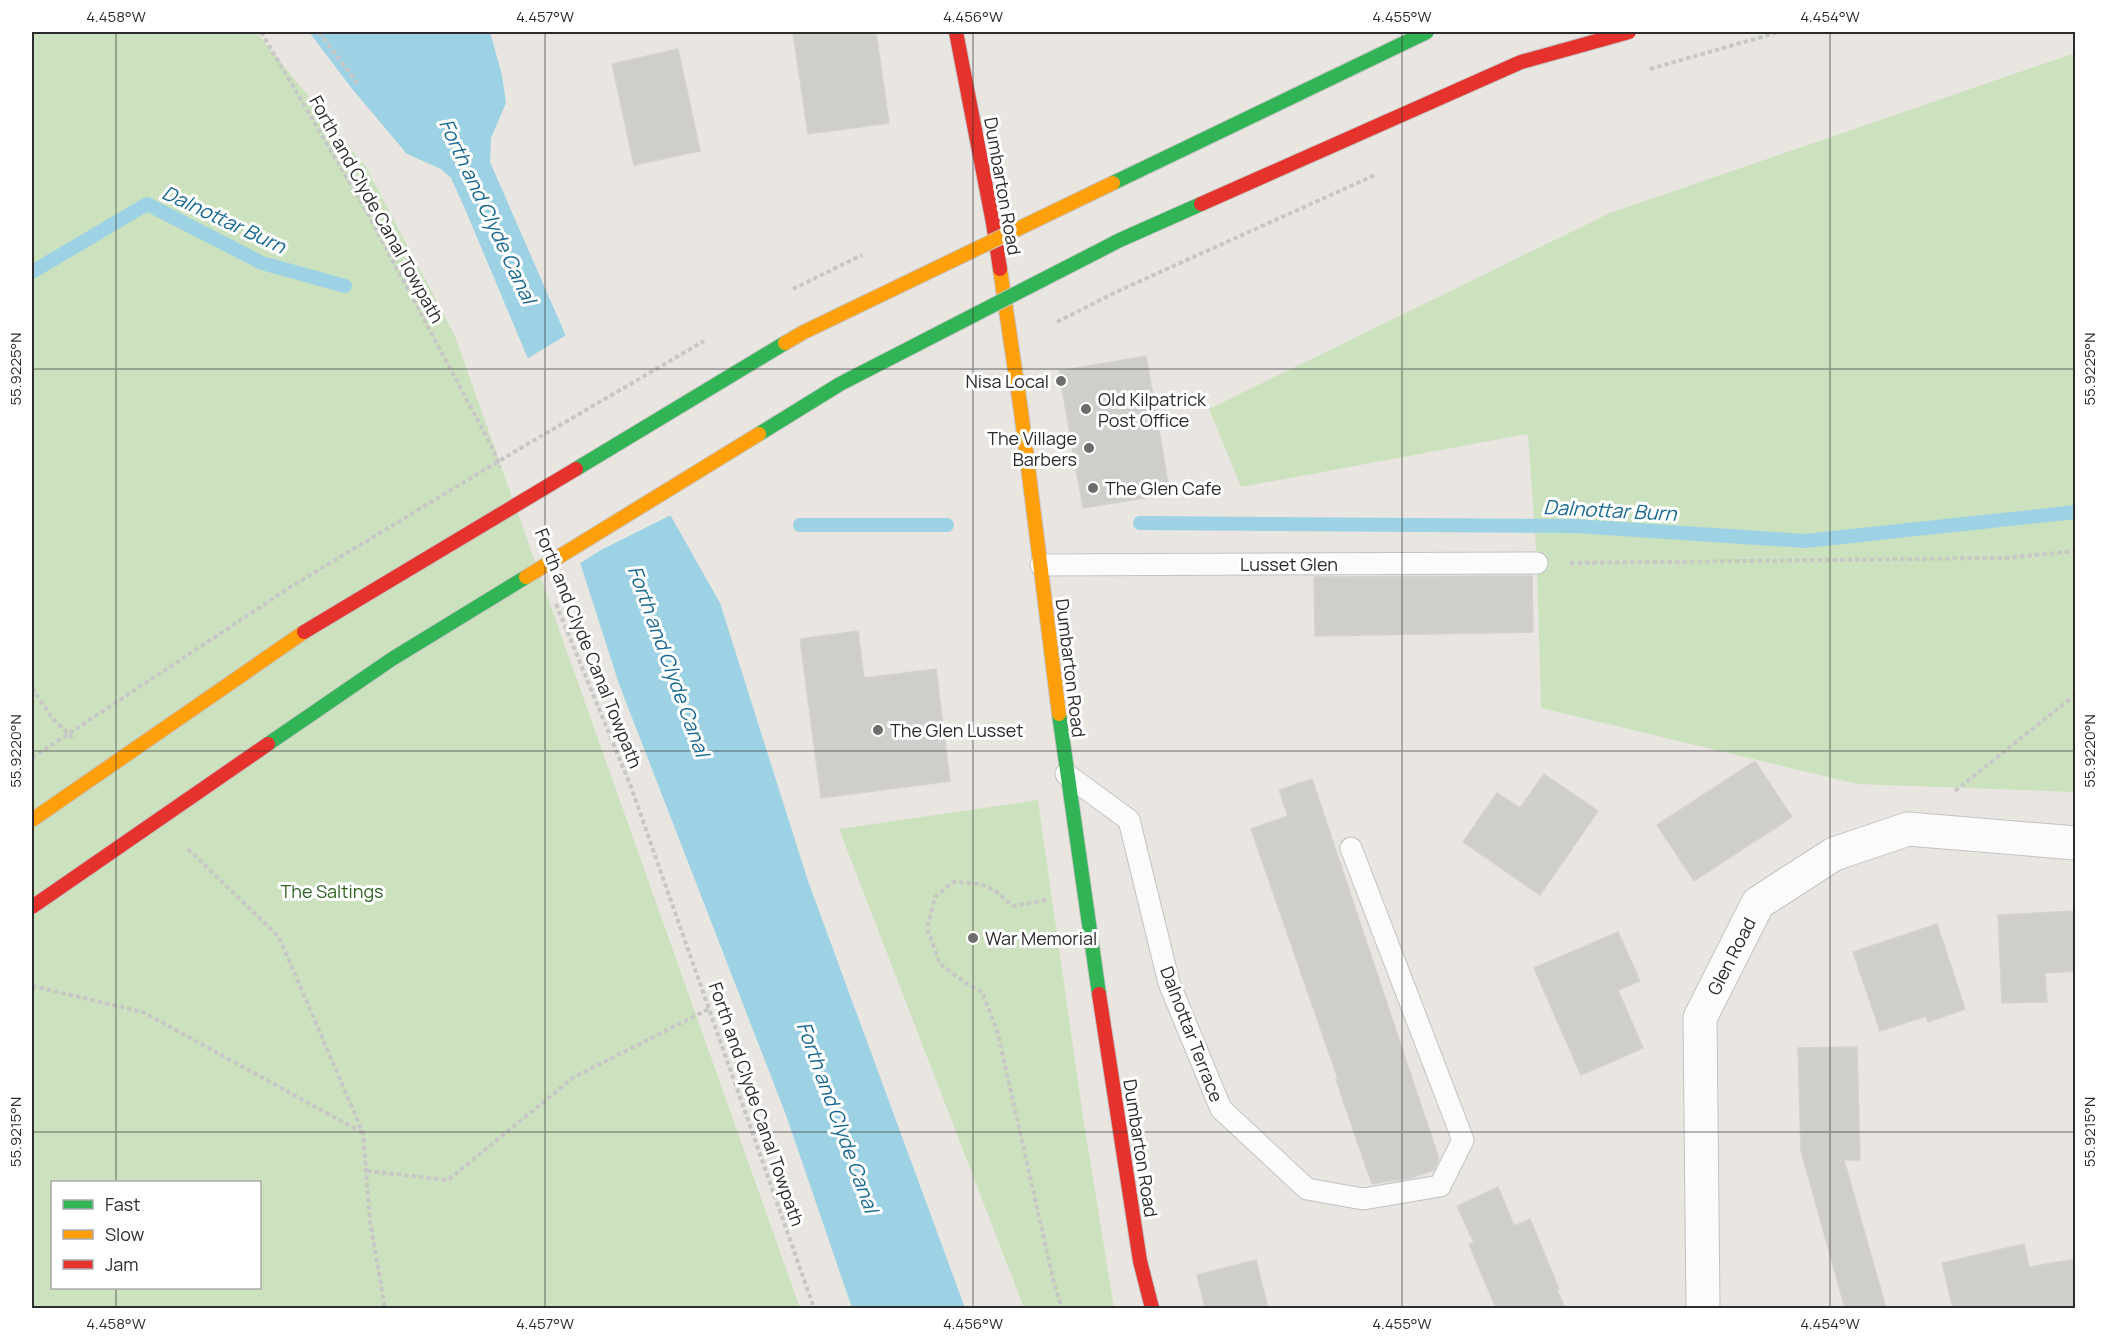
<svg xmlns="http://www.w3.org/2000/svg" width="2107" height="1340" viewBox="0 0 2107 1340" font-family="Manrope,sans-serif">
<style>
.green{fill:#cce2be;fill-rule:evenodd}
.water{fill:#9cd2e4}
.pier{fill:#e9e6e2}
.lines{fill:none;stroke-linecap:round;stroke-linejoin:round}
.stream{stroke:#9cd2e4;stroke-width:14}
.building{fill:#d0cecb;stroke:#d4d2ce;stroke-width:1.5}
.lane-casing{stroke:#c3c2c2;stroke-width:23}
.street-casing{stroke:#c3c2c2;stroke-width:35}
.fast-casing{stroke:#c5c4c2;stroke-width:16}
.slow-casing{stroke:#c5c4c2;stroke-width:16}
.jam-casing{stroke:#c5c4c2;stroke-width:16}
.path{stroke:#c7c7c6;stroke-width:4;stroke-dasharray:4.5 3;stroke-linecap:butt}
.lane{stroke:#fcfbfb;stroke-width:21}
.street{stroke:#fcfbfb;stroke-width:33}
.fast{stroke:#30b455;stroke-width:14}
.slow{stroke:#ff9f0a;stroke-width:14}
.jam{stroke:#e5322d;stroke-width:14}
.fast-bridge-casing{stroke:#c5c4c2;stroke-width:16;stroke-linecap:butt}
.slow-bridge-casing{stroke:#c5c4c2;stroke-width:16;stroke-linecap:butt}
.jam-bridge-casing{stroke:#c5c4c2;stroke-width:16;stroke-linecap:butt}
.path-bridge{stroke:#c7c7c6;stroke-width:4;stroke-dasharray:4.5 3;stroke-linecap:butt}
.fast-bridge{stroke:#30b455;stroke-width:14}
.slow-bridge{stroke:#ff9f0a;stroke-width:14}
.jam-bridge{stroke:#e5322d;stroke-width:14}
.ticks{fill:none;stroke:#2c2c2c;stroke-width:1.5;stroke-opacity:0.45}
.poi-dot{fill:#6e6d6c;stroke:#fff;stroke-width:2}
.labels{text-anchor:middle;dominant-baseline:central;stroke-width:6;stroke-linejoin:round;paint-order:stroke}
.street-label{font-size:18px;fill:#2c2c2c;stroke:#fff}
.poi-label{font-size:18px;fill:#2c2c2c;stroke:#fff;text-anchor:start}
.park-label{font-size:18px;fill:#2f6421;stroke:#fff}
.water-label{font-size:20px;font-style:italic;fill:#196993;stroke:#fff}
.neatline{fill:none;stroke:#2c2c2c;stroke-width:2}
.ticks-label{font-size:15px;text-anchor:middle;fill:#2c2c2c}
</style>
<rect width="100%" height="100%" fill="#e9e6e2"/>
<g class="green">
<path d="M 32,32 L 256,32 L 366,167 L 455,336 L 800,1308 L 32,1308 ZM 52,1182 L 260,1182 L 260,1288 L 52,1288 Z"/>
<path d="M 2075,53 L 2075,792 L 1857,784 L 1541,708 L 1537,563 L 1528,434 L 1241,487 L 1209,409 L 1610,213 Z"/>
<path d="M 1038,800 L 1083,1117 L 1114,1308 L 1024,1308 L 839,829 Z"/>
</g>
<path class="water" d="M 309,32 L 490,32 L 502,75 L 506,103 L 491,138 L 490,162 L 593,398 L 616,419 L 720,603 L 808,881 L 965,1308 L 852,1308 L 786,1115 L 619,684 L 550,469 L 555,423 L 465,209 L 451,178 L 441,169 L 407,154 L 353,90 Z"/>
<path class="pier" d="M 568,334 L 596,396 L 618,417 L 673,514 L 601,550 L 577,565 L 547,470 L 552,424 L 525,360 Z"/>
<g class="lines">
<g class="stream">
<path d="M 32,272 L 147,204 L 262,263 L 345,286"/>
<path d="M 1140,523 L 1576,526 L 1805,541 L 2076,512"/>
<path d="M 800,525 L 947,525"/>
</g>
</g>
<g class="building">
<path d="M 793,32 L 876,32 L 889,123 L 808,134 Z"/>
<path d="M 678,49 L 700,151 L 634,165 L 612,64 Z"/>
<path d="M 1146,356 L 1170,494 L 1083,508 L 1059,371 Z"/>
<path d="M 1532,576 L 1533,632 L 1315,636 L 1314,577 Z"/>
<path d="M 858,631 L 864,678 L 936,669 L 950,781 L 821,798 L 800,639 Z"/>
<path d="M 1755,761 L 1792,817 L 1694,881 L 1657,825 Z"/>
<path d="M 1544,774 L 1598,811 L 1540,895 L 1463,842 L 1497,793 L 1520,808 Z"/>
<path d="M 1312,779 L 1439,1159 L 1434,1170 L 1411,1178 L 1372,1184 L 1336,1080 L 1338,1079 L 1251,829 L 1288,816 L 1279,790 Z"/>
<path d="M 2076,911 L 2076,971 L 2045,973 L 2047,1002 L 2002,1003 L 1998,915 Z"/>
<path d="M 1937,924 L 1965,1009 L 1928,1022 L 1926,1016 L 1880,1031 L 1853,952 Z"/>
<path d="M 1618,932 L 1640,981 L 1618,990 L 1643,1048 L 1581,1075 L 1534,968 Z"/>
<path d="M 1857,1047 L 1860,1160 L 1844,1160 L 1886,1308 L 1845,1308 L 1801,1151 L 1798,1048 Z"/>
<path d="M 1498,1187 L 1514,1226 L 1530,1219 L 1559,1289 L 1557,1290 L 1565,1308 L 1496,1308 L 1469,1244 L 1474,1243 L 1457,1206 Z"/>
<path d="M 2024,1244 L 2029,1267 L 2076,1259 L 2076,1308 L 1953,1308 L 1942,1263 Z"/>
<path d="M 1256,1260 L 1268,1308 L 1205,1308 L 1197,1275 Z"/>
</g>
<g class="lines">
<defs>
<g id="lane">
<path d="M 1041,565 L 1537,563"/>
<path d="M 1066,774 L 1129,820 L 1169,983 L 1221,1109 L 1307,1189 L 1363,1199 L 1440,1186 L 1463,1140 L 1351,848"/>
</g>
<path id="street" d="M 1703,1308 L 1700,1018 L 1758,903 L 1834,854 L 1908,829 L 2076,843"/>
<path id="fast" d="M 1059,714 L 1099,994"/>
<path id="slow" d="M 1000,269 L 1021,411 L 1059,714"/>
<g id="jam">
<path d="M 956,32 L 993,223 L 1000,269"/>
<path d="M 1099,994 L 1140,1261 L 1152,1308"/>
</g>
</defs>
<use href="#lane" class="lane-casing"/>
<use href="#street" class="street-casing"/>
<use href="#fast" class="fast-casing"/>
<use href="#slow" class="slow-casing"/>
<use href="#jam" class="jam-casing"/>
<g class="path">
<path d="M 261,32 L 363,205 L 492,447 L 500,467"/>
<path d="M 319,32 L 358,84"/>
<path d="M 1570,563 L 2005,558 L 2076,551"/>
<path d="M 556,604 L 631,787 L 814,1308"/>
<path d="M 32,688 L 53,719 L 75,740"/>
<path d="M 1955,791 L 2076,694"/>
<path d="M 188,849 L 279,937 L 363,1133 L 370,1221 L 385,1308"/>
<path d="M 1046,900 L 1013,906 C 990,885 985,883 953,882 L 935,897 L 927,928 L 940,964 L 966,983 L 982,992 L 997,1030 L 1054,1283 L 1062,1308"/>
<path d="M 32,986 L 143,1012 L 363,1133"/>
<path d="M 367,1171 L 448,1180 L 574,1077 L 709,1009"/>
</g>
<use href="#lane" class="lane"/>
<use href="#street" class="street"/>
<use href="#fast" class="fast"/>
<use href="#slow" class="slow"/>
<use href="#jam" class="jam"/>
<defs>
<g id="fast-bridge">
<path d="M 1113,183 L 1427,32"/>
<path d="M 759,434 L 840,384 L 1120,240 L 1201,204"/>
<path d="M 576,469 L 785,343"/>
<path d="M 268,744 L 392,659 L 526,577"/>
</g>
<g id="slow-bridge">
<path d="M 785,343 L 804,332 L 1113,183"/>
<path d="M 526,577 L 759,434"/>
<path d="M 32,820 L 304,632"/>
</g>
<g id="jam-bridge">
<path d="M 1201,204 L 1521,62 L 1629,32"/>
<path d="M 304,632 L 576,469"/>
<path d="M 32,907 L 268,744"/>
</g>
</defs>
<use href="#fast-bridge" class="fast-bridge-casing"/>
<use href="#slow-bridge" class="slow-bridge-casing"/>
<use href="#jam-bridge" class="jam-bridge-casing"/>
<g class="path-bridge">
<path d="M 1650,69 L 1779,32"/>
<path d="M 793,289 L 862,255"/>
<path d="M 1057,322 L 1116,292 L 1375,175"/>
<path d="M 32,758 L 292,586 L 514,452 L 704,341"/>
</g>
<use href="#fast-bridge" class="fast-bridge"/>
<use href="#slow-bridge" class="slow-bridge"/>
<use href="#jam-bridge" class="jam-bridge"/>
</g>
<path class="ticks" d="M 116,32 L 116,1182M 545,32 L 545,1308M 973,32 L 973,1308M 1402,32 L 1402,1308M 1830,32 L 1830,1308M 32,369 L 2076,369M 32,751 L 2076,751M 32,1132 L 2076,1132M 116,1288 L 116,1308"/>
<g class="poi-dot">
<circle cx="1061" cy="381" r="6"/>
<circle cx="1086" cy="409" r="6"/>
<circle cx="1089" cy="448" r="6"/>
<circle cx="1093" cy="488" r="6"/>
<circle cx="878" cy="730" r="6"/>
<circle cx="973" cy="938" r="6"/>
</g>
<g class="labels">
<g class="street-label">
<text transform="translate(1003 186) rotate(80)">Dumbarton Road</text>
<text transform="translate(377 209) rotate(61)">Forth and Clyde Canal Towpath</text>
<text x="1289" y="564">Lusset Glen</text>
<text transform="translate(589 648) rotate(68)">Forth and Clyde Canal Towpath</text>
<text transform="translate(1071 668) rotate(83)">Dumbarton Road</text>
<text transform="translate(1731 956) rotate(-63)">Glen Road</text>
<text transform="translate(1192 1034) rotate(69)">Dalnottar Terrace</text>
<text transform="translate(757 1104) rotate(71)">Forth and Clyde Canal Towpath</text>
<text transform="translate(1141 1148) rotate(81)">Dumbarton Road</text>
</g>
<g class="poi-label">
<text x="1049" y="381" text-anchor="end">Nisa Local</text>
<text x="1098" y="399">Old Kilpatrick<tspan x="1098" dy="21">Post Office</tspan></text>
<text x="1077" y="438" text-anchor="end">The Village<tspan x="1077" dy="21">Barbers</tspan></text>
<text x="1105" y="488">The Glen Cafe</text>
<text x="890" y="730">The Glen Lusset</text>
<text x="985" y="938">War Memorial</text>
</g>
<g class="park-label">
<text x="332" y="891">The Saltings</text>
</g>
<g class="water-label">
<text transform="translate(488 211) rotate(65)">Forth and Clyde Canal</text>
<text transform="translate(224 219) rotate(25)">Dalnottar Burn</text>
<text transform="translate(1610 510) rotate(3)">Dalnottar Burn</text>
<text transform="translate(669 661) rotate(70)">Forth and Clyde Canal</text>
<text transform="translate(838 1117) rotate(70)">Forth and Clyde Canal</text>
</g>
</g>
<rect width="2107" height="1340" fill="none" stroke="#ffffff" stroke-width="66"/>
<rect x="51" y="1181" width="210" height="108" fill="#ffffff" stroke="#ababab" stroke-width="1.5"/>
<rect x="63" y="1200" width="30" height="9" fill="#30b455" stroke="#ababab" stroke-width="1.5"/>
<text x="105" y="1211" font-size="18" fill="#2c2c2c">Fast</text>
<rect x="63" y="1230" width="30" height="9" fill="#ff9f0a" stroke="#ababab" stroke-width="1.5"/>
<text x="105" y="1241" font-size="18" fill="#2c2c2c">Slow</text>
<rect x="63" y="1260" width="30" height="9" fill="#e5322d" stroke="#ababab" stroke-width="1.5"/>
<text x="105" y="1271" font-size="18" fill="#2c2c2c">Jam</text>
<rect x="33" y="33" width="2041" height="1274" class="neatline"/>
<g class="ticks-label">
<text x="116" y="22">4.458°W</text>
<text x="545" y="22">4.457°W</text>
<text x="973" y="22">4.456°W</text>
<text x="1402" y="22">4.455°W</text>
<text x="1830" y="22">4.454°W</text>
<text transform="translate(16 369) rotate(-90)" y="5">55.9225°N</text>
<text transform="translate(2090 369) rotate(-90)" y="5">55.9225°N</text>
<text transform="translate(16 751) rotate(-90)" y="5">55.9220°N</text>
<text transform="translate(2090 751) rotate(-90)" y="5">55.9220°N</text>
<text transform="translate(16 1132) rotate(-90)" y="5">55.9215°N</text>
<text transform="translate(2090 1132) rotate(-90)" y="5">55.9215°N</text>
<text x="116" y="1329">4.458°W</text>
<text x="545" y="1329">4.457°W</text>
<text x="973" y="1329">4.456°W</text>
<text x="1402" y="1329">4.455°W</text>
<text x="1830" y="1329">4.454°W</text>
</g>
</svg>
